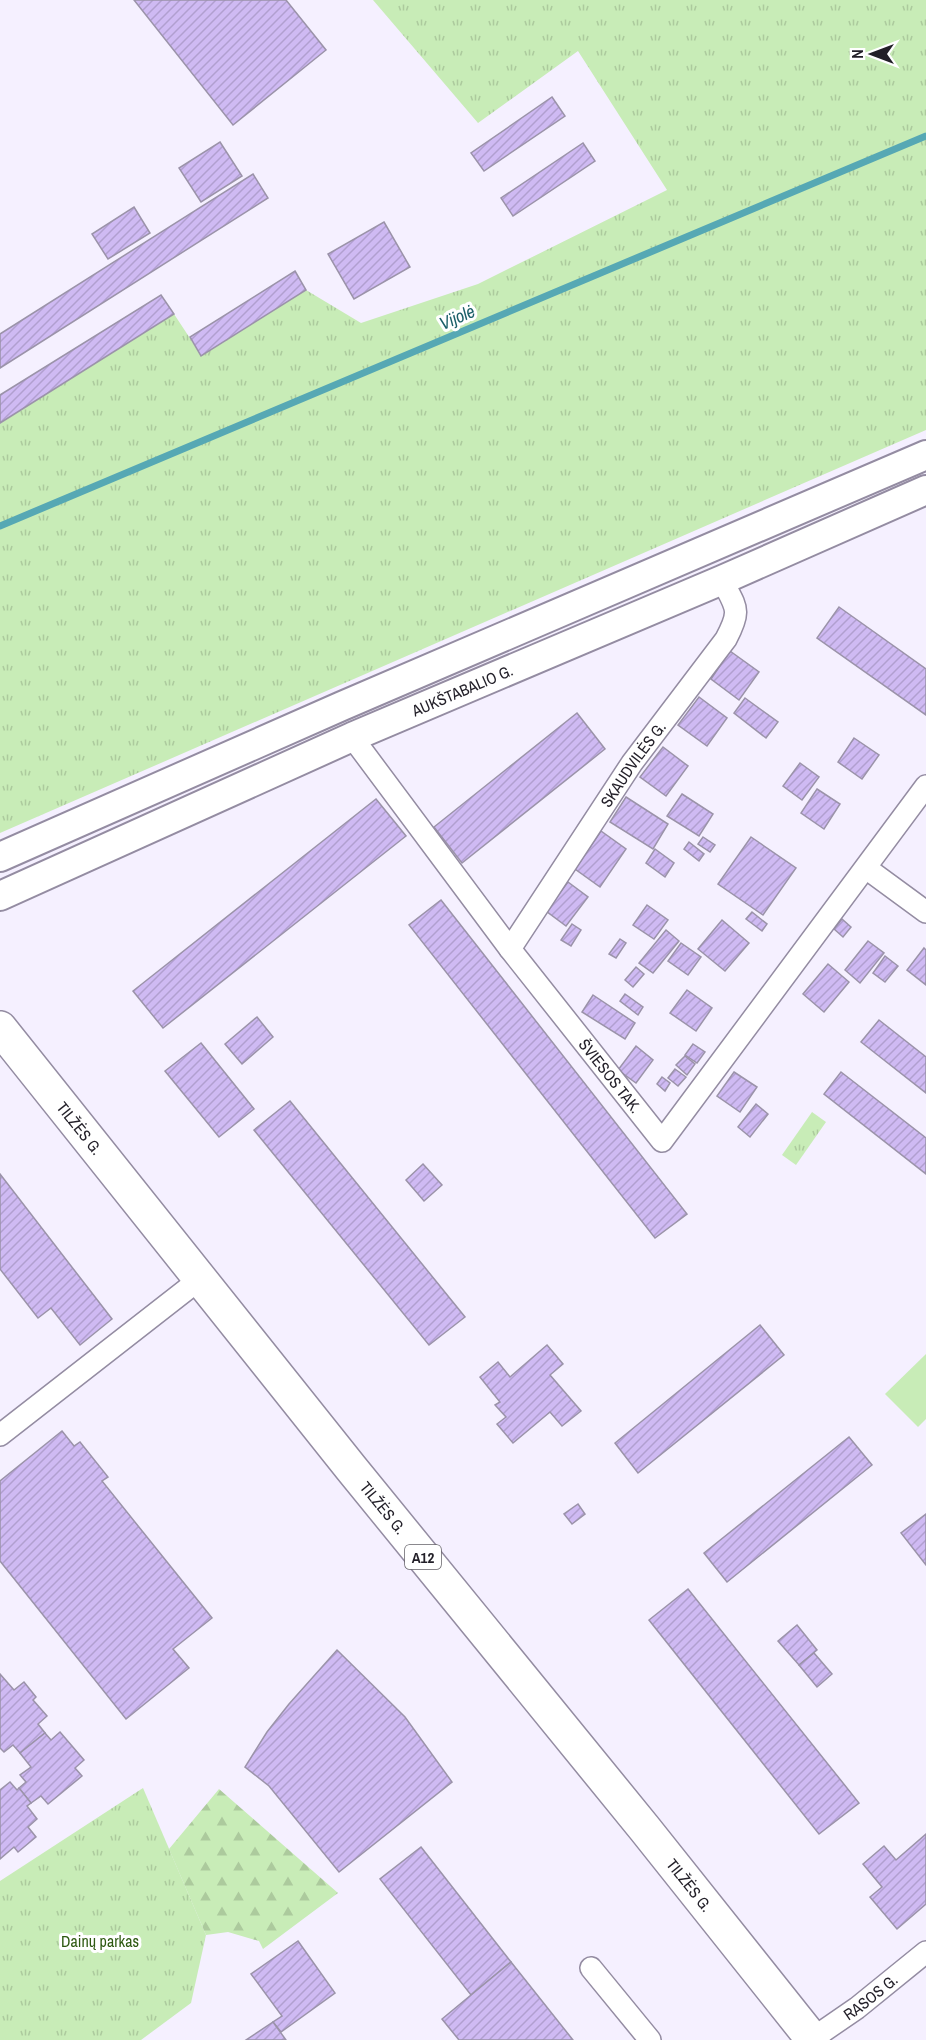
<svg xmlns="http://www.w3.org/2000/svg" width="926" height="2040" viewBox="0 0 926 2040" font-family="'Archivo Narrow',sans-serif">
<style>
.grass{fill:url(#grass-tufts)}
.forest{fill:url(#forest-firs)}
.pitch{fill:#c8ecb7}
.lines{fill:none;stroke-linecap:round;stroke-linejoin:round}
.stream{stroke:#56a8b4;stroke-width:7}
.building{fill:url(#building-hatch);stroke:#9b93a9;stroke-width:1.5}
.minor-casing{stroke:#948ca2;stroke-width:24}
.secondary-casing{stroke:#948ca2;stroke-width:32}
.trunk-casing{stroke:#948ca2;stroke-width:36}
.minor{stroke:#fff;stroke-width:21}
.secondary{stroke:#fff;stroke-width:28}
.trunk{stroke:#fff;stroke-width:33}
.labels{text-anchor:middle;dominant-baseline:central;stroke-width:6;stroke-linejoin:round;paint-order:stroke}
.shield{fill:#fff;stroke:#646268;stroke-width:1.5}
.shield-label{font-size:15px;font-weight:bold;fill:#221f28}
.street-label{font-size:16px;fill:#221f28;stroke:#fff}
.park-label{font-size:16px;fill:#2e5911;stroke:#fff}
.water-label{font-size:18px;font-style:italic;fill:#1c6069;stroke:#fff}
</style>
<defs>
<pattern id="grass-tufts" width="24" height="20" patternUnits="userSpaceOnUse" patternTransform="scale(1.5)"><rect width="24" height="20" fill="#c8ecb7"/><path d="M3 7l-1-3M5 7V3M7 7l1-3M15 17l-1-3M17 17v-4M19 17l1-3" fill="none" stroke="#acca9d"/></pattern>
<pattern id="forest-firs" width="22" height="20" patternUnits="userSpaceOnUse" patternTransform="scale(1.5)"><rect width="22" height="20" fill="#c8ecb7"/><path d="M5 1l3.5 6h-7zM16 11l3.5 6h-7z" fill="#acca9d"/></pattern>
<pattern id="building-hatch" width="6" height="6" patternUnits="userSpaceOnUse" patternTransform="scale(1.5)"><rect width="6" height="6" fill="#cfbaf3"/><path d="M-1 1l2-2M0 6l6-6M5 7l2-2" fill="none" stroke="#b19fd0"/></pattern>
</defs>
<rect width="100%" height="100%" fill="#f5f0ff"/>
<g class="grass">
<path d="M 373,0 L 926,0 L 926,430 L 0,833 L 0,423 L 174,314 L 201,355 L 306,290 L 361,323 L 478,284 L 667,190 L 578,51 L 478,123 Z"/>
<path d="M 812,1112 L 826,1122 L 796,1165 L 782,1155 Z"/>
<path d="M 143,1788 L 206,1935 L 191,2003 L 141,2040 L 0,2040 L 0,1881 Z"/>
</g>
<path class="forest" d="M 219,1789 L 338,1893 L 263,1949 L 259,1941 L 228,1932 L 206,1935 L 169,1849 Z"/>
<path class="pitch" d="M 926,1354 L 926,1419 L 918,1427 L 885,1394 Z"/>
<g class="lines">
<path class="stream" d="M 0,526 L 926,136"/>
</g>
<g class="building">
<path d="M 134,0 L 286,0 L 326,50 L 233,125 Z"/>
<path d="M 552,97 L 565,116 L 484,171 L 471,153 Z"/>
<path d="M 220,142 L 242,176 L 201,202 L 179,168 Z"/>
<path d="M 583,143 L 595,161 L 513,216 L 501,198 Z"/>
<path d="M 253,174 L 268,198 L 0,368 L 0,334 Z"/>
<path d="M 134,207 L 150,233 L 108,259 L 92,234 Z"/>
<path d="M 384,222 L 410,267 L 354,299 L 328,254 Z"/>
<path d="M 295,271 L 306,290 L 201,356 L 190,337 Z"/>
<path d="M 161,295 L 174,314 L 0,423 L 0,395 Z"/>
<path d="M 839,607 L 926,669 L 926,715 L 817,638 Z"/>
<path d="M 730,651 L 759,672 L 739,700 L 711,679 Z"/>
<path d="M 699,697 L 727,718 L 707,746 L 678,725 Z"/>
<path d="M 745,698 L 778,722 L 766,738 L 734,713 Z"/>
<path d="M 577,713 L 605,749 L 462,863 L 434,827 Z"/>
<path d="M 854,738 L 879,755 L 862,779 L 838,762 Z"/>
<path d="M 663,747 L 688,766 L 666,796 L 640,777 Z"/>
<path d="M 800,763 L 819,777 L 802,800 L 783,786 Z"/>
<path d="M 817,789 L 840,804 L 824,829 L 801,813 Z"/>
<path d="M 682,794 L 713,814 L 699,836 L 667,816 Z"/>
<path d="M 626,797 L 668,824 L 653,849 L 610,822 Z"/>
<path d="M 376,799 L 406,836 L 163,1028 L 133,991 Z"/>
<path d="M 601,831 L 626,849 L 600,887 L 575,869 Z"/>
<path d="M 703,837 L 715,845 L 710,852 L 698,844 Z"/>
<path d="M 751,837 L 796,868 L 763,915 L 718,884 Z"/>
<path d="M 689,842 L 704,854 L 699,861 L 684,849 Z"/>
<path d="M 655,849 L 674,863 L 665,877 L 646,863 Z"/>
<path d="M 568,882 L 588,897 L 566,926 L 546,911 Z"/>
<path d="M 441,900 L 687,1214 L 655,1238 L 409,925 Z"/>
<path d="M 647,905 L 668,920 L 654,939 L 633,925 Z"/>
<path d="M 752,912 L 767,924 L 762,931 L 746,919 Z"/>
<path d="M 842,919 L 851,927 L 843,937 L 834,929 Z"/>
<path d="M 722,920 L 749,943 L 725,971 L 698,949 Z"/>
<path d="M 572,924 L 581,930 L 571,946 L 561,940 Z"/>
<path d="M 666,930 L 679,941 L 653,973 L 639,963 Z"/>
<path d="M 620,939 L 626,943 L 616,958 L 609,954 Z"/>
<path d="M 868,941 L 884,953 L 860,983 L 845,970 Z"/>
<path d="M 681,943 L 701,957 L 688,975 L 668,961 Z"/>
<path d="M 924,948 L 926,950 L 926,985 L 907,970 Z"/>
<path d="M 885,956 L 898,966 L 885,982 L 873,973 Z"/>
<path d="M 828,964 L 849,982 L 824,1012 L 803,994 Z"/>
<path d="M 636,967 L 644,974 L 633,987 L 625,980 Z"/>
<path d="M 687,990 L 712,1008 L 696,1031 L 670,1013 Z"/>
<path d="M 625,994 L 643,1007 L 638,1015 L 620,1001 Z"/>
<path d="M 593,995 L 635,1023 L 625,1039 L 582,1012 Z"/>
<path d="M 257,1017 L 273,1037 L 242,1064 L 225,1044 Z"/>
<path d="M 879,1020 L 926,1057 L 926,1093 L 861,1042 Z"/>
<path d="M 201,1043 L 254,1109 L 219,1137 L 165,1071 Z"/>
<path d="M 693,1044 L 705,1052 L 697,1063 L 685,1055 Z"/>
<path d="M 636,1046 L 653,1060 L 636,1083 L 618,1070 Z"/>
<path d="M 685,1056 L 695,1064 L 687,1075 L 676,1065 Z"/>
<path d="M 675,1069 L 686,1077 L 678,1086 L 668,1078 Z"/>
<path d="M 734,1072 L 757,1087 L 740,1112 L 717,1096 Z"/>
<path d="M 841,1072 L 926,1138 L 926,1174 L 824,1094 Z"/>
<path d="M 662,1077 L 670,1083 L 665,1091 L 657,1084 Z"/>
<path d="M 290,1101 L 465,1317 L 429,1345 L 254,1130 Z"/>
<path d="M 756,1104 L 768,1114 L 750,1137 L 738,1127 Z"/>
<path d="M 423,1164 L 442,1185 L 424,1201 L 406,1180 Z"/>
<path d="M 0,1174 L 112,1319 L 80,1345 L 51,1308 L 38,1318 L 0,1269 Z"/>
<path d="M 760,1325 L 784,1355 L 638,1473 L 615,1443 Z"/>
<path d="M 547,1345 L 563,1364 L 550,1375 L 581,1411 L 562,1426 L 550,1412 L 513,1443 L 497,1424 L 506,1417 L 495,1405 L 500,1402 L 480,1377 L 498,1362 L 510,1377 Z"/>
<path d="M 62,1431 L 74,1446 L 80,1442 L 108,1477 L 102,1481 L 212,1618 L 173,1649 L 189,1668 L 126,1719 L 0,1561 L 0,1481 Z"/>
<path d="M 849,1437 L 872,1465 L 727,1582 L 704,1553 Z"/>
<path d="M 578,1504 L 585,1514 L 572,1524 L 564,1514 Z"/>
<path d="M 926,1514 L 926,1565 L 901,1533 Z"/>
<path d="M 688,1589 L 859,1803 L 819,1834 L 649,1620 Z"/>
<path d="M 797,1625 L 817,1650 L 799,1665 L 778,1641 Z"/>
<path d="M 337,1650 L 405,1717 L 452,1782 L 339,1872 L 269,1786 L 245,1767 L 267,1732 L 289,1704 Z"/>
<path d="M 814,1653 L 832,1674 L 817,1687 L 799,1665 Z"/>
<path d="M 0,1674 L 14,1690 L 24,1682 L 36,1697 L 33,1700 L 47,1716 L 38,1724 L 45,1733 L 20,1753 L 13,1745 L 4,1752 L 0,1748 Z"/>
<path d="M 60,1732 L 84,1760 L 75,1768 L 82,1776 L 48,1804 L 41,1796 L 31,1803 L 19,1788 L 26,1782 L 20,1775 L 31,1767 L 20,1753 L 45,1733 L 51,1740 Z"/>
<path d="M 10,1782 L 17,1790 L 19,1788 L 31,1803 L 27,1806 L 37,1819 L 28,1827 L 36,1837 L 18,1852 L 14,1847 L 0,1859 L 0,1790 Z"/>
<path d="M 926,1834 L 926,1904 L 897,1929 L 870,1897 L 882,1887 L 863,1864 L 884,1846 L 896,1860 Z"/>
<path d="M 421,1847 L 511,1962 L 471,1995 L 380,1879 Z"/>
<path d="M 298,1941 L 335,1993 L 281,2032 L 273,2022 L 282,2016 L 251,1974 Z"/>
<path d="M 511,1962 L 573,2040 L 459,2040 L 442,2019 Z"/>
<path d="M 273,2022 L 286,2040 L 246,2040 Z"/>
</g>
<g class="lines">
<defs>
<g id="minor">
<path id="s1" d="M 352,737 L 510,949 L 662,1141 L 926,786"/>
<path d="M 866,868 L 926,912"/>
<path id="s2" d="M 510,949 L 632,763 L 726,639 C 742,609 736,608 722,580"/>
<path d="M 0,1435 L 200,1279"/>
<path d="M 591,1968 L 650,2040"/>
<path id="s3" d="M 812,2039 L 857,2008 L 926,1952"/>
</g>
<g id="secondary">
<path d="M 0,857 L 342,706 L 926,455"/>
<path id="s4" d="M 0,896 L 352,737 L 722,580 L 926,490"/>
</g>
<g id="trunk">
<path id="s5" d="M 0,1028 L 351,1468 L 645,1829 L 813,2040"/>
</g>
</defs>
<use href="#minor" class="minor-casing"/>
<use href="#secondary" class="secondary-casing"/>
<use href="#trunk" class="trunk-casing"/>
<use href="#minor" class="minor"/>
<use href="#secondary" class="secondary"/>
<use href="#trunk" class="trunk"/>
</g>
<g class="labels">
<rect class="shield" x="405" y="1545" width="36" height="24" rx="4.5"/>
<g class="shield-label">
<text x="423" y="1557">A12</text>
</g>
<g class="street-label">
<text stroke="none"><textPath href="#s4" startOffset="506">AUKŠTABALIO G.</textPath></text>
<text stroke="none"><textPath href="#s2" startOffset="222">SKAUDVILĖS G.</textPath></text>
<text stroke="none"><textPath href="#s1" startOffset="426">ŠVIESOS TAK.</textPath></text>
<text stroke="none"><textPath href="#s5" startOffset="128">TILŽĖS G.</textPath></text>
<text stroke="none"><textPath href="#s5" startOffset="614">TILŽĖS G.</textPath></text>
<text stroke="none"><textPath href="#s5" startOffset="1100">TILŽĖS G.</textPath></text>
<text stroke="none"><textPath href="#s3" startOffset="72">RASOS G.</textPath></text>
</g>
<g class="park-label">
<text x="100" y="1941">Dainų parkas</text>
</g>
<g class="water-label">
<text transform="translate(457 317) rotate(-23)">Vijolė</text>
</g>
</g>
<g transform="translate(872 54) rotate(270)" stroke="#ffffff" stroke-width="4.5" paint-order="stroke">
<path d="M0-4.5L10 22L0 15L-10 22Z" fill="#221f28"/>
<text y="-9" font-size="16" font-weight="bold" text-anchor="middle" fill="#221f28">N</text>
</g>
</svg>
